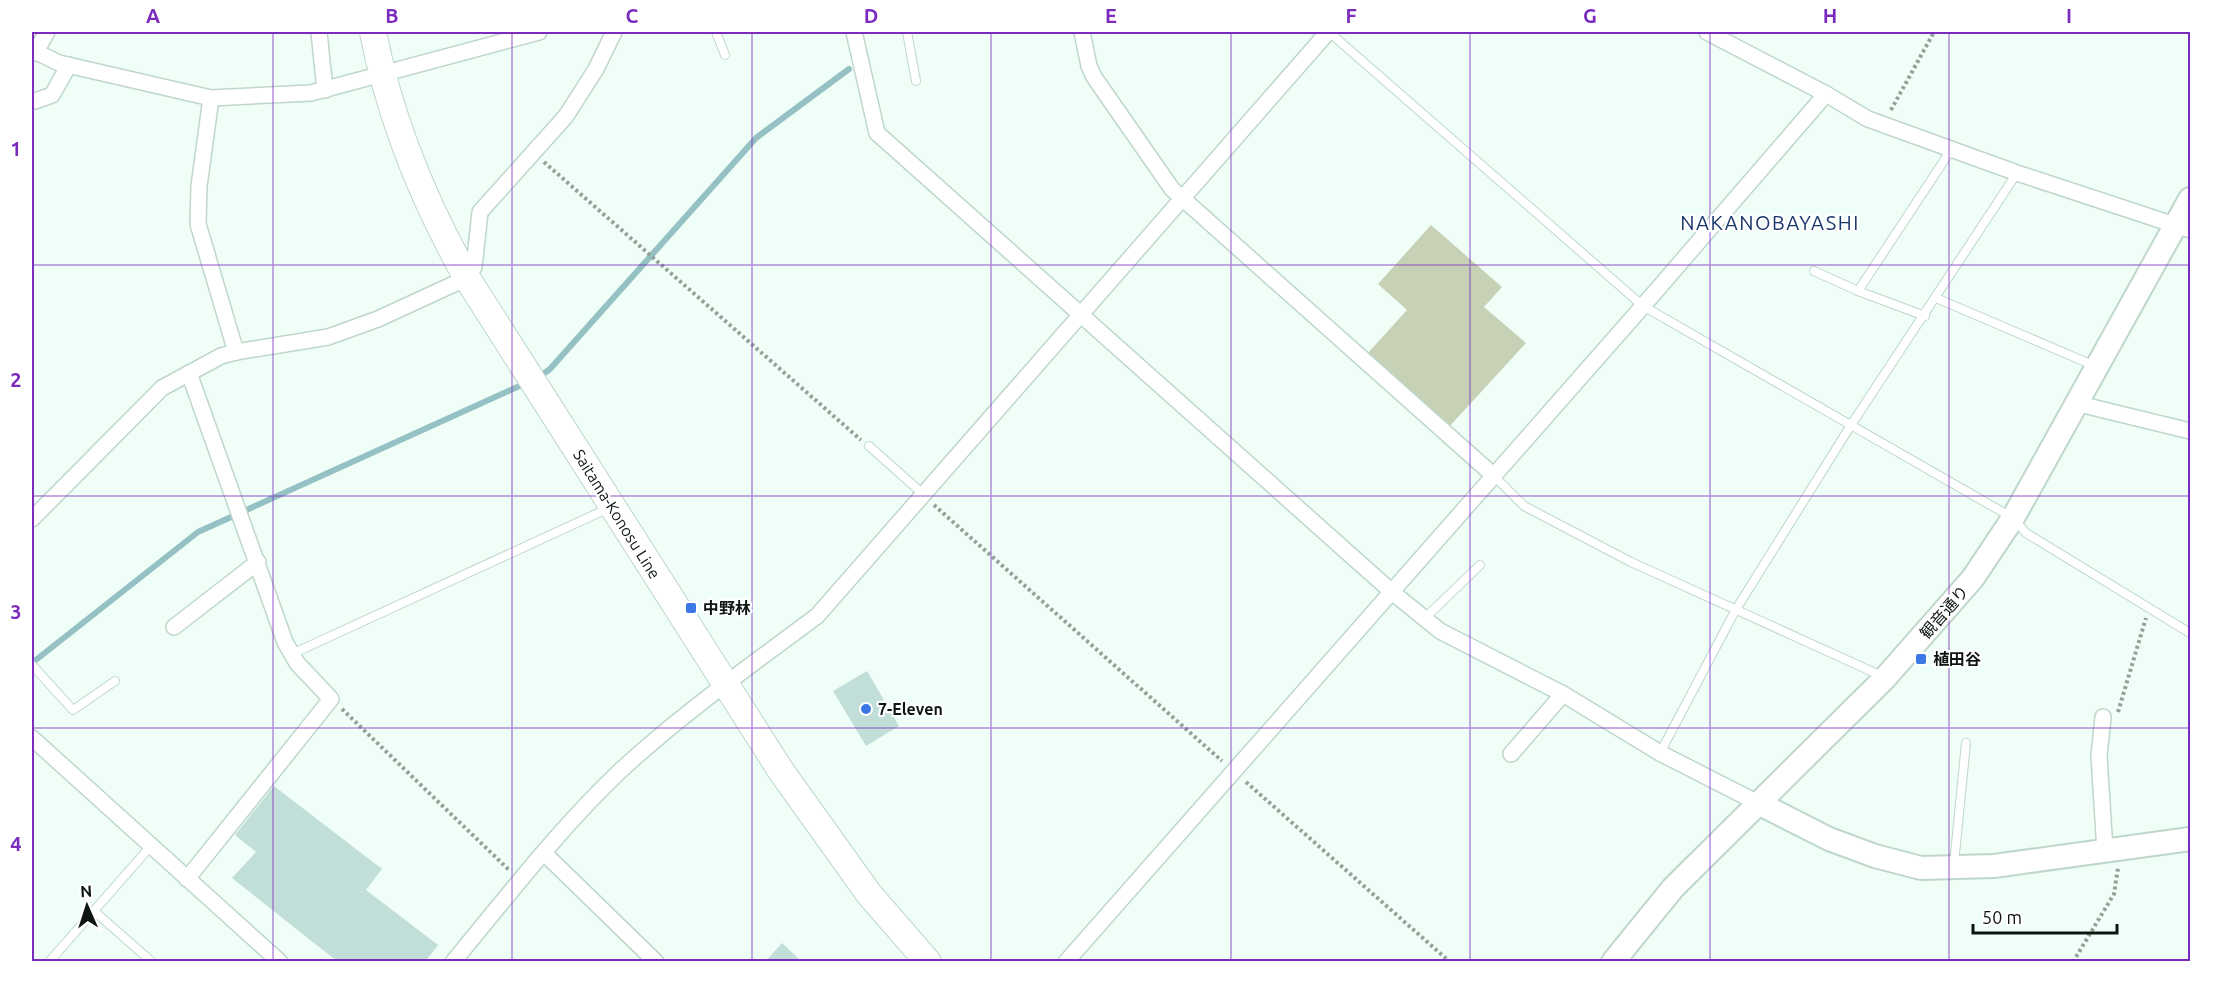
<svg xmlns="http://www.w3.org/2000/svg" width="2222" height="993" viewBox="0 0 2222 993" font-family="Ubuntu,'Noto Sans JP',sans-serif">
<style>
.green{fill:#c7d1b6}
.lines{fill:none;stroke-linecap:round;stroke-linejoin:round}
.stream{stroke:#95c0c4;stroke-width:6}
.building{fill:#c2ded8}
.lane-casing{stroke:#bfd7cb;stroke-width:10}
.street-casing{stroke:#bfd7cb;stroke-width:18}
.secondary-casing{stroke:#bfd7cb;stroke-width:26}
.primary-casing{stroke:#bfd7cb;stroke-width:28}
.path{stroke:#94a19a;stroke-width:4;stroke-dasharray:3 3;stroke-linecap:butt}
.lane{stroke:#fff;stroke-width:8}
.street{stroke:#fff;stroke-width:15}
.secondary{stroke:#fff;stroke-width:22}
.primary{stroke:#fff;stroke-width:26}
.grid{fill:none;stroke:#7b2cbf;stroke-width:1.5;stroke-opacity:0.55}
.poi-dot{fill:#3c77e6;stroke:#fff;stroke-width:2}
.labels{text-anchor:middle;dominant-baseline:central;stroke-width:4.5;stroke-linejoin:round;paint-order:stroke}
.street-label{font-size:16px;fill:#0e1612;stroke:#fff}
.poi-label{font-size:16px;font-weight:bold;fill:#0e1612;stroke:#fff;text-anchor:start}
.quarter-label{font-size:20px;letter-spacing:1.5px;fill:#1a376d;stroke:#fff}
.neatline{fill:none;stroke:#7b2cbf;stroke-width:2}
.grid-label{font-size:20px;text-anchor:middle;font-weight:bold;fill:#7b2cbf}
</style>
<rect width="100%" height="100%" fill="#effef6"/>
<path class="green" d="M 1431,225 L 1502,287 L 1484,307 L 1526,343 L 1448,428 L 1368,353 L 1407,310 L 1378,284 Z"/>
<g class="lines">
<g class="stream">
<path d="M 538,378 L 550,369 L 756,138 L 849,69"/>
<path d="M 32,663 L 198,532 L 526,383"/>
</g>
</g>
<g class="building">
<path d="M 867,671 L 899,726 L 866,746 L 833,691 Z"/>
<path d="M 274,786 L 382,869 L 366,890 L 438,945 L 425,962 L 338,962 L 232,878 L 256,852 L 235,835 Z"/>
<path d="M 782,943 L 802,962 L 765,962 Z"/>
</g>
<g class="lines">
<defs>
<g id="lane">
<path d="M 716,32 L 725,55"/>
<path d="M 907,32 L 916,81"/>
<path d="M 1329,32 L 1643,306 L 2013,518 L 2026,533 L 2190,633"/>
<path d="M 1814,271 L 1858,291 L 1925,316"/>
<path d="M 1858,291 L 1951,150"/>
<path d="M 1936,298 L 2095,366"/>
<path d="M 869,446 L 923,494"/>
<path d="M 1493,475 L 1524,506 L 1631,562 L 1884,677"/>
<path d="M 1424,619 L 1480,565"/>
<path d="M 292,654 L 609,508"/>
<path d="M 32,665 L 73,710 L 115,681"/>
<path d="M 1660,753 L 1735,611 L 1851,425 L 2017,173"/>
<path d="M 1954,864 L 1966,743"/>
<path d="M 94,911 L 152,962"/>
<path d="M 49,962 L 150,847"/>
</g>
<g id="street">
<path d="M 319,32 L 325,90"/>
<path d="M 854,32 L 877,133 L 1392,592 L 1440,631 L 1563,694 L 1660,753 L 1760,804"/>
<path d="M 1082,32 L 1089,66 L 1094,77 L 1172,189 L 1493,475"/>
<path d="M 1707,32 L 1826,94 L 1868,119 L 2017,173 L 2190,230"/>
<path d="M 32,50 L 59,63 L 211,98 L 311,93 L 539,32"/>
<path d="M 35,53 L 47,32"/>
<path d="M 211,98 L 199,186 L 198,224 L 236,352"/>
<path d="M 35,101 L 52,95 L 69,65"/>
<path d="M 2075,403 L 2190,431"/>
<path d="M 32,519 L 162,388 L 221,356 L 236,352 L 328,337 L 378,319 L 467,278 L 474,267 L 480,212 L 566,116 L 596,69 L 614,32"/>
<path d="M 174,627 L 258,562"/>
<path d="M 2103,717 L 2099,756 L 2105,851"/>
<path d="M 32,738 L 280,962"/>
<path d="M 1511,754 L 1563,694"/>
<path d="M 544,853 L 656,962"/>
<path d="M 187,879 L 331,699 L 297,663 L 285,642 L 189,373"/>
<path d="M 453,962 C 506,898 559,829 619,772 C 680,715 750,666 817,616 L 1328,32"/>
<path d="M 1066,962 L 1643,306 L 1826,94"/>
</g>
<g id="secondary">
<path d="M 1760,804 L 1829,839 L 1875,856 L 1921,868 L 1994,866 L 2190,839"/>
<path d="M 1613,962 L 1673,888 L 1885,678 L 1973,578 L 2013,518 L 2190,199"/>
</g>
<path id="primary" d="M 373,32 C 390,119 423,200 467,278 L 781,771 L 869,894 L 928,962"/>
</defs>
<use href="#lane" class="lane-casing"/>
<use href="#street" class="street-casing"/>
<use href="#secondary" class="secondary-casing"/>
<use href="#primary" class="primary-casing"/>
<g class="path">
<path d="M 1891,110 L 1934,32"/>
<path d="M 544,162 L 861,440"/>
<path d="M 934,505 L 1222,761"/>
<path d="M 342,709 L 509,870"/>
<path d="M 2118,712 L 2146,618"/>
<path d="M 1246,782 L 1450,962"/>
<path d="M 2073,962 L 2114,894 L 2118,868"/>
</g>
<use href="#lane" class="lane"/>
<use href="#street" class="street"/>
<use href="#secondary" class="secondary"/>
<use href="#primary" class="primary"/>
</g>
<path class="grid" d="M 273,32 L 273,962M 512,32 L 512,962M 752,32 L 752,962M 991,32 L 991,962M 1231,32 L 1231,962M 1470,32 L 1470,962M 1710,32 L 1710,962M 1949,32 L 1949,962M 32,265 L 2190,265M 32,496 L 2190,496M 32,728 L 2190,728"/>
<g class="poi-dot">
<rect x="685" y="602" width="12" height="12" rx="3"/>
<rect x="1915" y="653" width="12" height="12" rx="3"/>
<circle cx="866" cy="709" r="6"/>
</g>
<g class="labels">
<g class="street-label">
<text transform="translate(617 514) rotate(58)">Saitama-Konosu Line</text>
<text transform="translate(1944 612) rotate(-49)">観音通り</text>
</g>
<g class="poi-label">
<text x="703" y="608">中野林</text>
<text x="1933" y="659">植田谷</text>
<text x="878" y="709">7-Eleven</text>
</g>
<g class="quarter-label">
<text x="1770" y="222">NAKANOBAYASHI</text>
</g>
</g>
<rect width="2222" height="993" fill="none" stroke="#ffffff" stroke-width="66"/>
<g transform="translate(87 906) rotate(357)" stroke="#ffffff" stroke-width="4.5" paint-order="stroke">
<path d="M0-4.5L10 22L0 15L-10 22Z" fill="#0e1612"/>
<text y="-9" font-size="16" font-weight="bold" text-anchor="middle" fill="#0e1612">N</text>
</g>
<path d="M1973 924v9h144v-9" fill="none" stroke="#0e1612" stroke-width="3"/>
<text x="1982" y="924" font-size="18" fill="#0e1612" stroke="#ffffff" stroke-width="4.5" paint-order="stroke">50 m</text>
<rect x="33" y="33" width="2156" height="927" class="neatline"/>
<g class="grid-label">
<text x="153" y="23">A</text>
<text x="392" y="23">B</text>
<text x="632" y="23">C</text>
<text x="871" y="23">D</text>
<text x="1111" y="23">E</text>
<text x="1351" y="23">F</text>
<text x="1590" y="23">G</text>
<text x="1830" y="23">H</text>
<text x="2069" y="23">I</text>
<text x="16" y="156">1</text>
<text x="16" y="387">2</text>
<text x="16" y="619">3</text>
<text x="16" y="851">4</text>
</g>
</svg>
